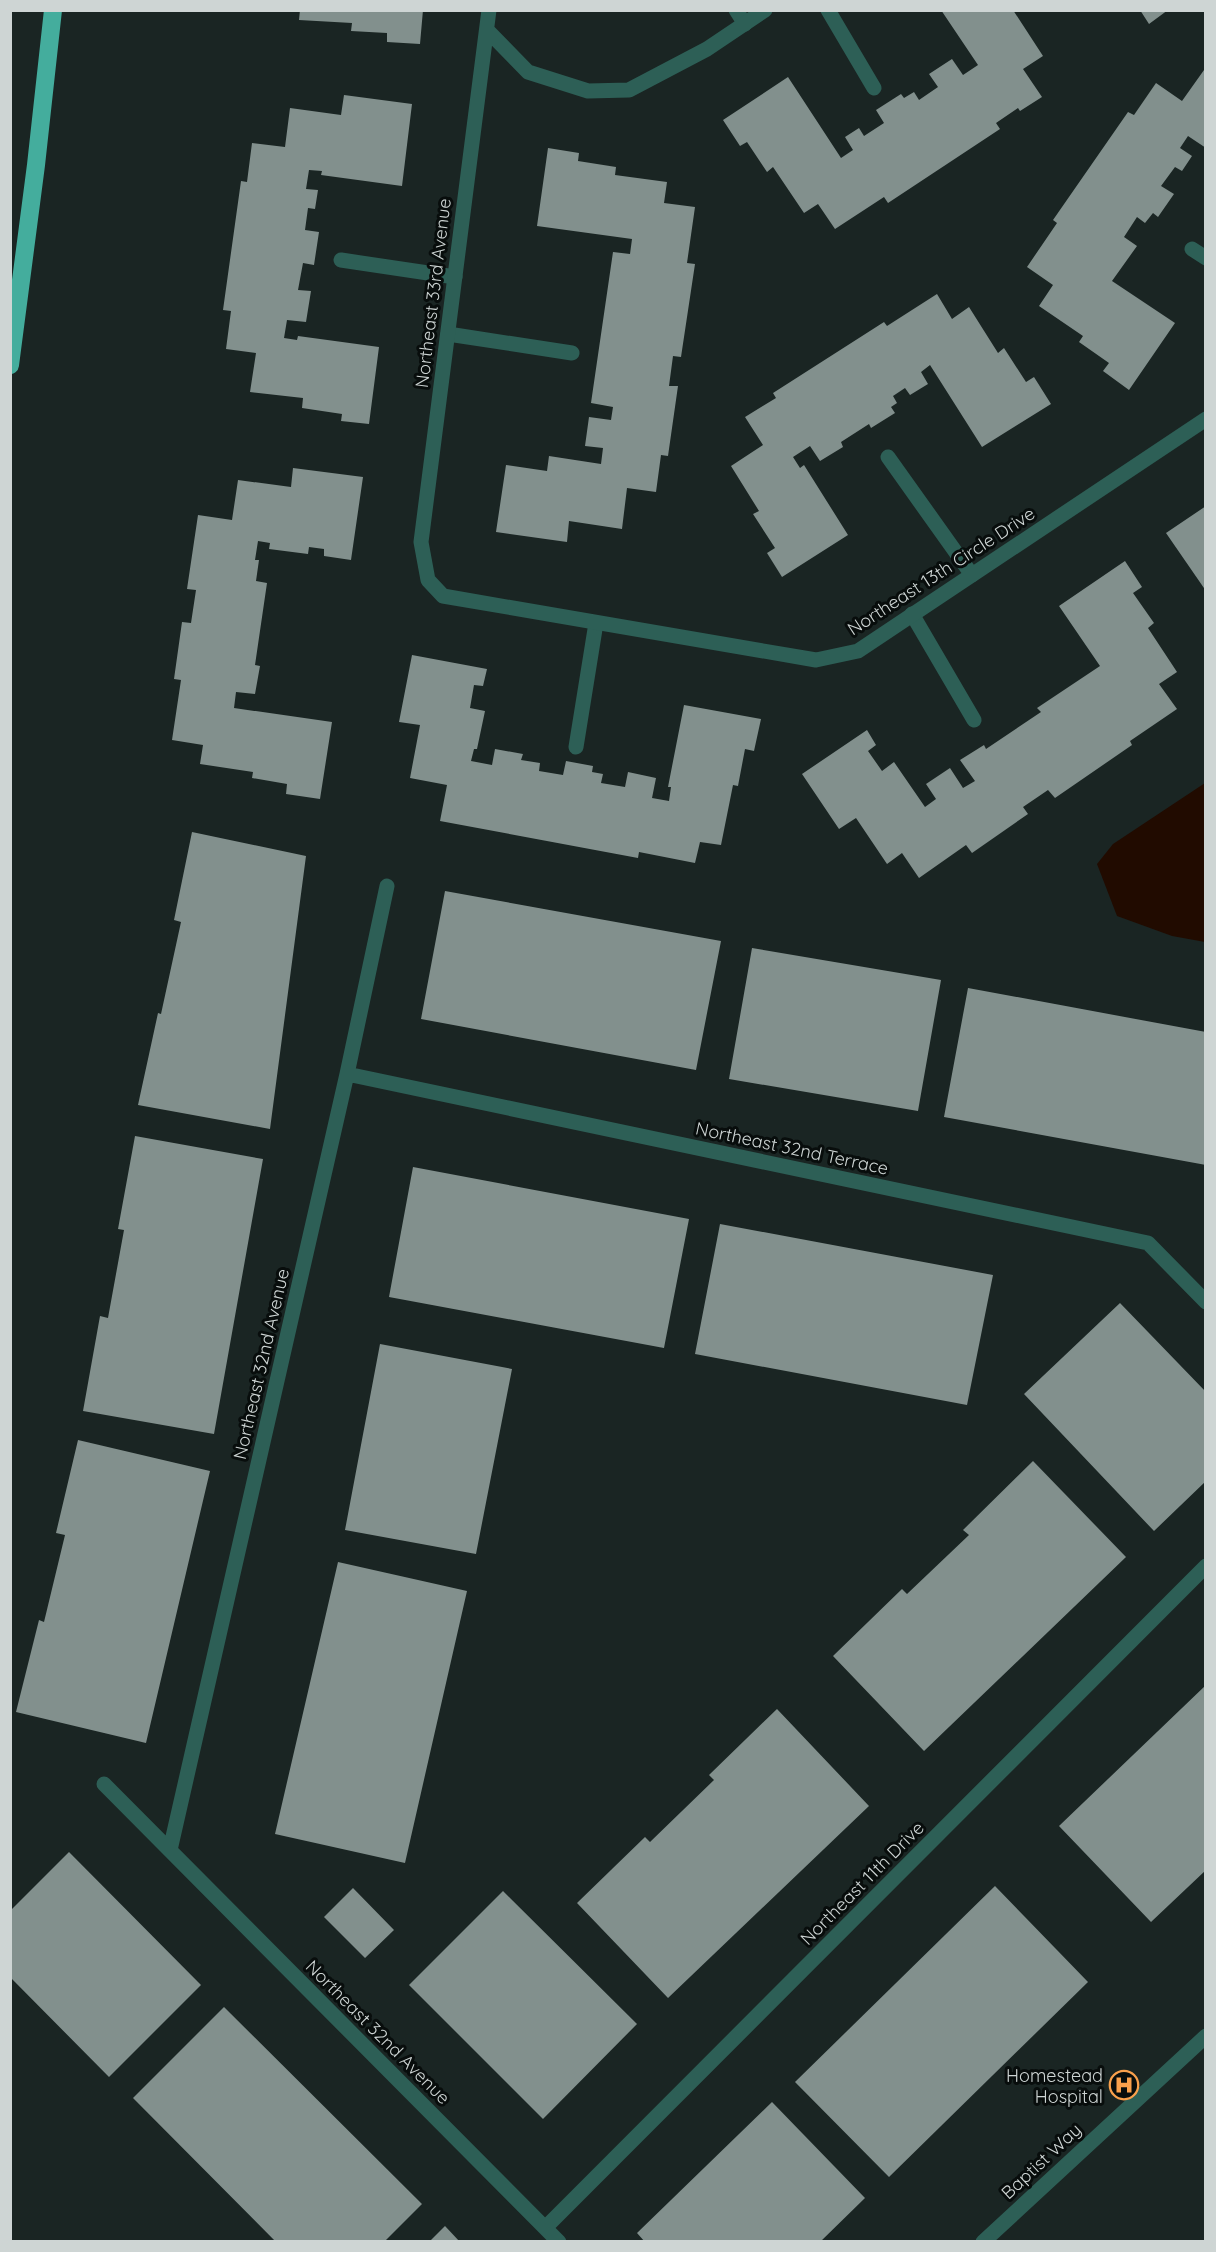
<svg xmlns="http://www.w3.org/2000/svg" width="1216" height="2252" viewBox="0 0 1216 2252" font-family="Quicksand,sans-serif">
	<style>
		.water { fill: #210b00 }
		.building { fill: #82908d }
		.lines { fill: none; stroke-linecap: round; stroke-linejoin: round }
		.lane { stroke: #2d5f56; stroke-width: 15 }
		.street { stroke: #2d5f56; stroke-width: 15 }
		.highway { stroke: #44ad9d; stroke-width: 18 }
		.labels { text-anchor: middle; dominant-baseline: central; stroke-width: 6; stroke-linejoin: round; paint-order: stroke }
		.street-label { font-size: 18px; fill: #ced5d4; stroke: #080d0c }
		.poi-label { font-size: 18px; fill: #ced5d4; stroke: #080d0c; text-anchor: end }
	</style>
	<rect width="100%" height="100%" fill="#1a2523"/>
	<path class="water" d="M 1205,783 L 1205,942 L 1172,936 L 1117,916 L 1097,864 L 1113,844 Z"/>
	<path class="building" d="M 300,10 L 423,10 L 420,44 L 387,42 L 387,33 L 351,31 L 352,23 L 299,20 Z
		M 941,10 L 1013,10 L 1043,56 L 1023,69 L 1042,97 L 1020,111 L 1018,108 L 996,123 L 1000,129 L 888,203 L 884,197 L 835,229 L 818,204 L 804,213 L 773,167 L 767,172 L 747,142 L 740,146 L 723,120 L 788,77 L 841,158 L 853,150 L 845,137 L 859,128 L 864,136 L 884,123 L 876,110 L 901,94 L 904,98 L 914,92 L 919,100 L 938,87 L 929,74 L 952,59 L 963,75 L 978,65 Z
		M 1140,10 L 1168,10 L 1149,24 Z
		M 1204,70 L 1206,71 L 1206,148 L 1188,136 L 1180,148 L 1192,156 L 1182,171 L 1175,167 L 1161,186 L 1174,194 L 1158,217 L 1153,213 L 1145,223 L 1137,217 L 1124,237 L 1137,246 L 1112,281 L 1175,323 L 1129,390 L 1103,371 L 1109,363 L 1079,342 L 1083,336 L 1039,306 L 1053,285 L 1027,267 L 1057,223 L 1053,220 L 1128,112 L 1134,115 L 1156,83 L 1182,101 Z
		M 344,95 L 412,104 L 402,186 L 321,175 L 322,171 L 309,170 L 306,189 L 318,190 L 315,209 L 308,208 L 305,230 L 319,232 L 314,265 L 303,263 L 298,290 L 311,291 L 306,322 L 287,320 L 284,338 L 297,340 L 298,336 L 379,347 L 369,424 L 341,421 L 342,414 L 302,408 L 303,398 L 250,392 L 256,353 L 226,349 L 231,311 L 223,310 L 241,181 L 247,182 L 252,143 L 285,147 L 290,108 L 341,115 Z
		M 548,148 L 579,153 L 578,161 L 616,167 L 615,175 L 667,182 L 664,203 L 695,207 L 687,263 L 695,264 L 681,357 L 673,356 L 669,386 L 678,386 L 668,456 L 661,455 L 656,492 L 627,488 L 622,529 L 569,521 L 567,542 L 496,532 L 506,465 L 547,471 L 549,456 L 601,464 L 603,448 L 585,446 L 589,417 L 611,420 L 613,407 L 591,403 L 613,252 L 630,254 L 632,239 L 537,226 Z
		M 937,294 L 952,319 L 969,307 L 998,353 L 1004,348 L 1026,382 L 1034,377 L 1051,404 L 982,447 L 930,365 L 921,372 L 928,384 L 910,395 L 905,388 L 893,396 L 897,403 L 891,407 L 895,413 L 871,428 L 869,424 L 841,442 L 843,447 L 820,461 L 810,446 L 793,457 L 800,468 L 804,465 L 848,535 L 782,577 L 767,553 L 775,548 L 753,514 L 759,511 L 731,466 L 763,445 L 745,417 L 776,398 L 773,393 L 884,322 L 887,326 Z
		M 293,468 L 363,477 L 351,560 L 324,556 L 324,549 L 309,547 L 308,554 L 269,549 L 270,543 L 258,541 L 255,560 L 259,560 L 256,581 L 267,583 L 255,665 L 260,666 L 255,694 L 236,692 L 234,708 L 332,722 L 320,799 L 286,794 L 287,784 L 252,778 L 253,772 L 200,764 L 203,745 L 172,740 L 181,680 L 174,679 L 182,622 L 191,623 L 196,590 L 187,589 L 198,515 L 232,520 L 238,480 L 291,487 Z
		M 1206,506 L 1206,591 L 1166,533 Z
		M 1125,561 L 1142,587 L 1133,593 L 1154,623 L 1148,628 L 1177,672 L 1159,684 L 1177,709 L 1130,741 L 1132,745 L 1055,798 L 1048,790 L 1023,807 L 1028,814 L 972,853 L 966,845 L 919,878 L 902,853 L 887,864 L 856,818 L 839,829 L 802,774 L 867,730 L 876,745 L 868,751 L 882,771 L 894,762 L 925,807 L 936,799 L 926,784 L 950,768 L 963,788 L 975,781 L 960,760 L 984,745 L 986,749 L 1041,712 L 1037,708 L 1100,666 L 1059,606 Z
		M 412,655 L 487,669 L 483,686 L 474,685 L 470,708 L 485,711 L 477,749 L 474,749 L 471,761 L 492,765 L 495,749 L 523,754 L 521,760 L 540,763 L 539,771 L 563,775 L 566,761 L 593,766 L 592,772 L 603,774 L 601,783 L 625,787 L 628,772 L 656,778 L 652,798 L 669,801 L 671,787 L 668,787 L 684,705 L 761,719 L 754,751 L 745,749 L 738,786 L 733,785 L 721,845 L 700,842 L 695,863 L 639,852 L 638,858 L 440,821 L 447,785 L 410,778 L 420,725 L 399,722 Z
		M 192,832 L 306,856 L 270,1129 L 138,1105 L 158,1013 L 161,1014 L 181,922 L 174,920 Z
		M 445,891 L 721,941 L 696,1070 L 421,1019 Z
		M 752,948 L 941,980 L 918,1111 L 729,1079 Z
		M 968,988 L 1206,1032 L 1206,1165 L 944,1117 Z
		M 135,1136 L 263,1159 L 214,1434 L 83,1411 L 100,1316 L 108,1318 L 124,1230 L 118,1229 Z
		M 413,1167 L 689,1219 L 664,1348 L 389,1297 Z
		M 720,1224 L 993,1275 L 967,1405 L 695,1354 Z
		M 1120,1303 L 1206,1392 L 1206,1481 L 1154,1531 L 1024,1394 Z
		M 380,1344 L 512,1369 L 476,1554 L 345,1530 Z
		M 78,1440 L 210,1471 L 146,1743 L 16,1712 L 39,1620 L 44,1622 L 65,1535 L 56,1533 Z
		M 1033,1461 L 1126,1557 L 924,1751 L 833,1656 L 902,1589 L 907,1594 L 969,1535 L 963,1530 Z
		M 338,1562 L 467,1591 L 405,1863 L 275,1834 Z
		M 1206,1685 L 1206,1870 L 1151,1922 L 1059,1826 Z
		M 777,1709 L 869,1806 L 668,1998 L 577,1903 L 645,1837 L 650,1842 L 714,1780 L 709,1775 Z
		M 69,1852 L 201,1985 L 109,2077 L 10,1977 L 10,1911 Z
		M 995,1886 L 1088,1982 L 889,2177 L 795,2082 Z
		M 353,1888 L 394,1930 L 365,1958 L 324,1917 Z
		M 503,1891 L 637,2024 L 543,2119 L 409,1985 Z
		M 224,2007 L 422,2204 L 384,2242 L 276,2242 L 133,2098 Z
		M 772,2102 L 865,2198 L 820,2242 L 645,2242 L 637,2233 Z
		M 445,2226 L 460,2242 L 429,2242 Z"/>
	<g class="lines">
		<path class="lane" d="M 736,10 L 745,24
			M 828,10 L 874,88
			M 1192,249 L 1206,258
			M 341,260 L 455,277
			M 448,334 L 572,353
			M 888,457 L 972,575
			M 912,614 L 974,720
			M 576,747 L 596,623"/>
		<path class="street" d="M 489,10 L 421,542 L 428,580 L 443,596 L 816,660 L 858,651 L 1206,419
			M 487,30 L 528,72 L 588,91 L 629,90 L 707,49 L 765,10
			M 347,1074 L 1148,1243 L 1206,1302
			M 104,1784 L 559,2242
			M 170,1850 L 347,1074 L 387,886
			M 545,2228 L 1206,1566
			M 983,2242 L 1206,2036"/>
		<path class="highway" d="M 10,365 L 36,165 L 53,10"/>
	</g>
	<defs>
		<g id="hospital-ring" transform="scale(1.5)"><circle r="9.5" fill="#080d0c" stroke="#f9a04c" stroke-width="1.5"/><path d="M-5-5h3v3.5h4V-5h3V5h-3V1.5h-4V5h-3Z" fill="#f9a04c"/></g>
	</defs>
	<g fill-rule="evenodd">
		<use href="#hospital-ring" x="1124" y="2085"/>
	</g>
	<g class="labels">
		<g class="street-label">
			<text transform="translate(433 293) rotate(-83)">Northeast 33rd Avenue</text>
			<text transform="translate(941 571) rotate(-33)">Northeast 13th Circle Drive</text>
			<text transform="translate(792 1148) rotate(12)">Northeast 32nd Terrace</text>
			<text transform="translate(261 1364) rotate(-77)">Northeast 32nd Avenue</text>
			<text transform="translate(862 1883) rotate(-45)">Northeast 11th Drive</text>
			<text transform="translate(378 2032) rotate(45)">Northeast 32nd Avenue</text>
			<text transform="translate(1041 2161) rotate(-43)">Baptist Way</text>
		</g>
		<g class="poi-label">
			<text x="1103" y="2075">Homestead<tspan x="1103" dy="21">Hospital</tspan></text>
		</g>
	</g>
	<rect width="1216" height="2252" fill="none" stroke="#ced5d4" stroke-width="24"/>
</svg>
